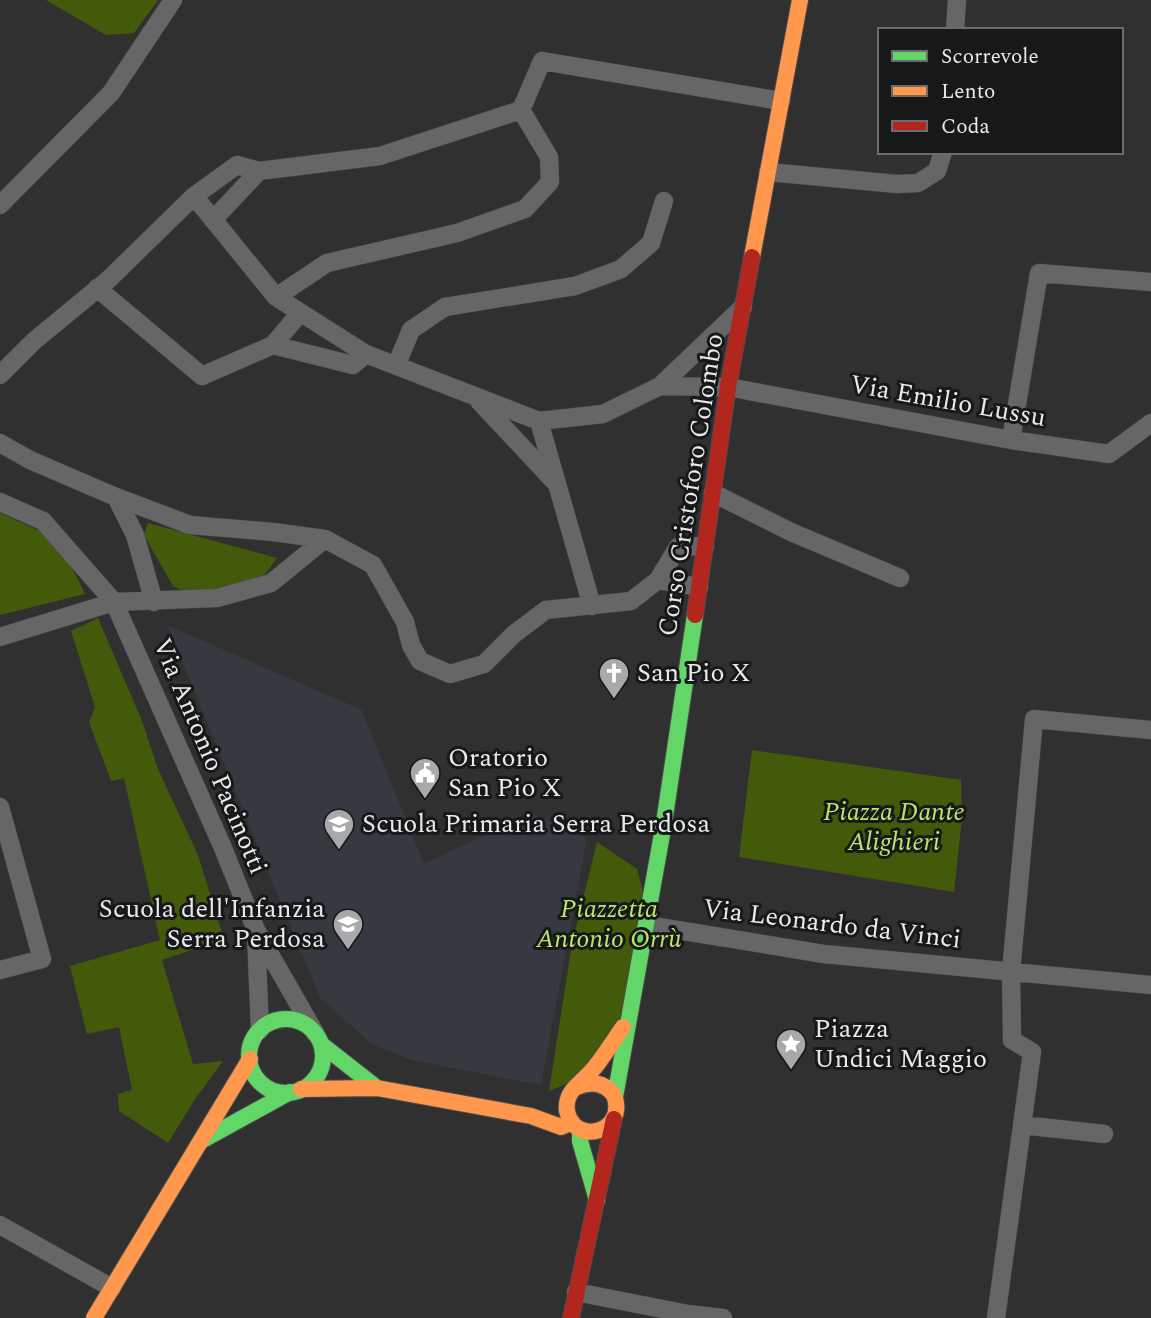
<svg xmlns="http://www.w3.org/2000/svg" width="1151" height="1318" viewBox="0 0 1151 1318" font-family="Spectral,serif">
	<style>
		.built { fill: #373940 }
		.green { fill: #435a0a }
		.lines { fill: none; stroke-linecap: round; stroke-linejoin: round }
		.street-casing { stroke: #4b4b4c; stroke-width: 19 }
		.fast-casing { stroke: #4b4b4c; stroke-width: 18 }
		.slow-casing { stroke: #4b4b4c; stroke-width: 18 }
		.jam-casing { stroke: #4b4b4c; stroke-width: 18 }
		.street { stroke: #666667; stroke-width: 18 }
		.fast { stroke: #63d668; stroke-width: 16 }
		.slow { stroke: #ff974d; stroke-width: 16 }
		.jam { stroke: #b3261e; stroke-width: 16 }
		.labels { text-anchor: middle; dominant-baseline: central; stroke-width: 6; stroke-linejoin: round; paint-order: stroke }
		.street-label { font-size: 26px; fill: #e9eaeb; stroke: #171819 }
		.poi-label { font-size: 26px; fill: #e9eaeb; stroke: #171819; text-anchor: start }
		.park-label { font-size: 26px; font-style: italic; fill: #bae66a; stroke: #171819 }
	</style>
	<rect width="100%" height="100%" fill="#303031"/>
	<path class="built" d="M 167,625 L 362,710 L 424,864 L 531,813 L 587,837 L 541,1085 L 412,1060 L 373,1045 L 320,998 Z"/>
	<path class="green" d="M 46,0 L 158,0 L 134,33 L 106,35 Z
		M 0,513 L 38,530 L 69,561 L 85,594 L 0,615 Z
		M 148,523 L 277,558 L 261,580 L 193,596 L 173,586 L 144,535 Z
		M 98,618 L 142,721 L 158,769 L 198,855 L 224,939 L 162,960 L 193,1064 L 223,1061 L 193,1102 L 168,1143 L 119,1111 L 118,1094 L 132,1090 L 119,1027 L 87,1034 L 70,966 L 160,940 L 124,778 L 111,781 L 89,722 L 95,707 L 71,631 Z
		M 752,750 L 961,780 L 962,818 L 954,892 L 739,857 Z
		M 597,842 L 637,869 L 646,903 L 620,1018 L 576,1080 L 549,1091 L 572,944 Z"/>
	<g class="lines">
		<g class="street-casing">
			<path id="street" d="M 955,30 L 957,0
				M 521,110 L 542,61 L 781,101
				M 768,172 L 897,184 L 918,183 L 937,171 L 943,152
				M 194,196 L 276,297 L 366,354 L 539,421 L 603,414 L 660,386 L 743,307
				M 0,205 L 111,93 L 173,0
				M 213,220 L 259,171
				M 97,288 L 202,376 L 273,345 L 353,365 L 366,354
				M 276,297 L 327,263 L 457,233 L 525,209 L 550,182 L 549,157 L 521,110
				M 273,345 L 300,313
				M 396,366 L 411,330 L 445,307 L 575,286 L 621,269 L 651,243 L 664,201
				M 0,375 L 34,341 L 108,280 L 194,196 L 237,165 L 259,171 L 380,156 L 521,110
				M 660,386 L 728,387 L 1011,440 L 1109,454 L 1151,423
				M 479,401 L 553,480
				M 539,421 L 592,606
				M 1011,440 L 1039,273 L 1151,282
				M 0,443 L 30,460 L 116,497 L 190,525 L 273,532 L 325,539 L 373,565 L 405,622 L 411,645 L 420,661 L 450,674 L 484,664 L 514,634 L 546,610 L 631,601 L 658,580 L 678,547 L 705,546
				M 713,493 L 791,532 L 900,578
				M 116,497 L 135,535 L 154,602
				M 0,502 L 43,521 L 114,602 L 223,848 L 256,930 L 315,1033
				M 658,580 L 699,587
				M 0,637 L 114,602 L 217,598 L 271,583 L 325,539
				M 0,807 L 42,959 L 0,970
				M 647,925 L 824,954 L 1151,985
				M 256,934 L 260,1030
				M 1022,1125 L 1104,1134
				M 0,1225 L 112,1288
				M 576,1292 L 688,1314 L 723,1318
				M 996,1318 L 1032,1052 L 1012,1040 L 1011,972 L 1034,719 L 1151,730"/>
		</g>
		<g class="fast-casing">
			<path id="fast" d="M249 1056a37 37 0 1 1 74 0a37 37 0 1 1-74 0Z
				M 321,1044 L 377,1088
				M 615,1097 L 664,823 L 695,615
				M 580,1130 L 580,1141 L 597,1200
				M 201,1141 L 290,1092"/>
		</g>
		<g class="slow-casing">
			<path id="slow" d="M 752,257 L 800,0
				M 577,1087 C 591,1081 604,1082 614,1095 C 628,1132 574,1147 567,1111 C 566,1104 568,1096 572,1091 C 579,1082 588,1076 595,1067 C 605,1054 614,1040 623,1027
				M 301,1089 L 377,1088 L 531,1116 L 561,1127 L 572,1122
				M 94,1318 L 250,1059"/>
		</g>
		<g class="jam-casing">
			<path id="jam" d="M 695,615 L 728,387 L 752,257
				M 571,1318 L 614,1119"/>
		</g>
		<use href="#street" class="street"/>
		<use href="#fast" class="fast"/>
		<use href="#slow" class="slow"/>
		<use href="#jam" class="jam"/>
	</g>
	<defs>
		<g id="church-pin" transform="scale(1.575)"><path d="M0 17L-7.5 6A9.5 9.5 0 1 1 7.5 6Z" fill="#a8a9aa" stroke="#171819"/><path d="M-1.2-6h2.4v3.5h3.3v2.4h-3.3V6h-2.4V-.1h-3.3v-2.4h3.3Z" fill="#fff"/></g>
		<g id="civic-pin" transform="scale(1.575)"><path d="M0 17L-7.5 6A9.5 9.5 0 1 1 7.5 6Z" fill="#a8a9aa" stroke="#171819"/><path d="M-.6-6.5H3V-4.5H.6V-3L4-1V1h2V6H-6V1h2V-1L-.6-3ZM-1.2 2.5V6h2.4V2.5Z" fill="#fff"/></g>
		<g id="school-pin" transform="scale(1.575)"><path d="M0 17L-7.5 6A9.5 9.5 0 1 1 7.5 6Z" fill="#a8a9aa" stroke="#171819"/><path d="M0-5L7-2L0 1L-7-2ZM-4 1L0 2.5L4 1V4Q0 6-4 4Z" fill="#fff"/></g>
		<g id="sight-pin" transform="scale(1.575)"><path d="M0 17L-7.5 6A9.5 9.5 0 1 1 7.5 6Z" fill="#a8a9aa" stroke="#171819"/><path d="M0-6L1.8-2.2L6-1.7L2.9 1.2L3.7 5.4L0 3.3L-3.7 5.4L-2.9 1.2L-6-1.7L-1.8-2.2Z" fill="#fff"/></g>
	</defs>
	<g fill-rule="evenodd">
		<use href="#church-pin" x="614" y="673"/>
		<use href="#civic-pin" x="425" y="773"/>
		<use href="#school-pin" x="339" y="824"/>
		<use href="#school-pin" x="348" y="924"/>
		<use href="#sight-pin" x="791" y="1044"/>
	</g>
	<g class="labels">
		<g class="street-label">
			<text transform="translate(948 401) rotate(10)">Via Emilio Lussu</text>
			<text transform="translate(691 485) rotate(-81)">Corso Cristoforo Colombo</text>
			<text transform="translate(210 756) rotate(67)">Via Antonio Pacinotti</text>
			<text transform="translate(832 924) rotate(7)">Via Leonardo da Vinci</text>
		</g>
		<g class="poi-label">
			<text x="637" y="673">San Pio X</text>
			<text x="448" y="758">Oratorio<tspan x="448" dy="30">San Pio X</tspan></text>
			<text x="362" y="824">Scuola Primaria Serra Perdosa</text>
			<text x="325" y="909" text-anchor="end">Scuola dell'Infanzia<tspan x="325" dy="30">Serra Perdosa</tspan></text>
			<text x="814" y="1029">Piazza<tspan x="814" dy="30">Undici Maggio</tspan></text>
		</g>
		<g class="park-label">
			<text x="894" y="812">Piazza Dante<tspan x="894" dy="30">Alighieri</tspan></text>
			<text x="609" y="909">Piazzetta<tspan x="609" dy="30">Antonio Orrù</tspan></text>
		</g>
	</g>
	<rect x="878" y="28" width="245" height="126" fill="#171819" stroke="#6b6c6d" stroke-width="2"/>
	<rect x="892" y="51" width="35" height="10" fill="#63d668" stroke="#6b6c6d" stroke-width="2"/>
	<text x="941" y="63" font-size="21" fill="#e9eaeb">Scorrevole</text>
	<rect x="892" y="86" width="35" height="10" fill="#ff974d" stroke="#6b6c6d" stroke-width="2"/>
	<text x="941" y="98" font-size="21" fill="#e9eaeb">Lento</text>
	<rect x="892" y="121" width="35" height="10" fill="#b3261e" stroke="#6b6c6d" stroke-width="2"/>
	<text x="941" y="133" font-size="21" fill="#e9eaeb">Coda</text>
</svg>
